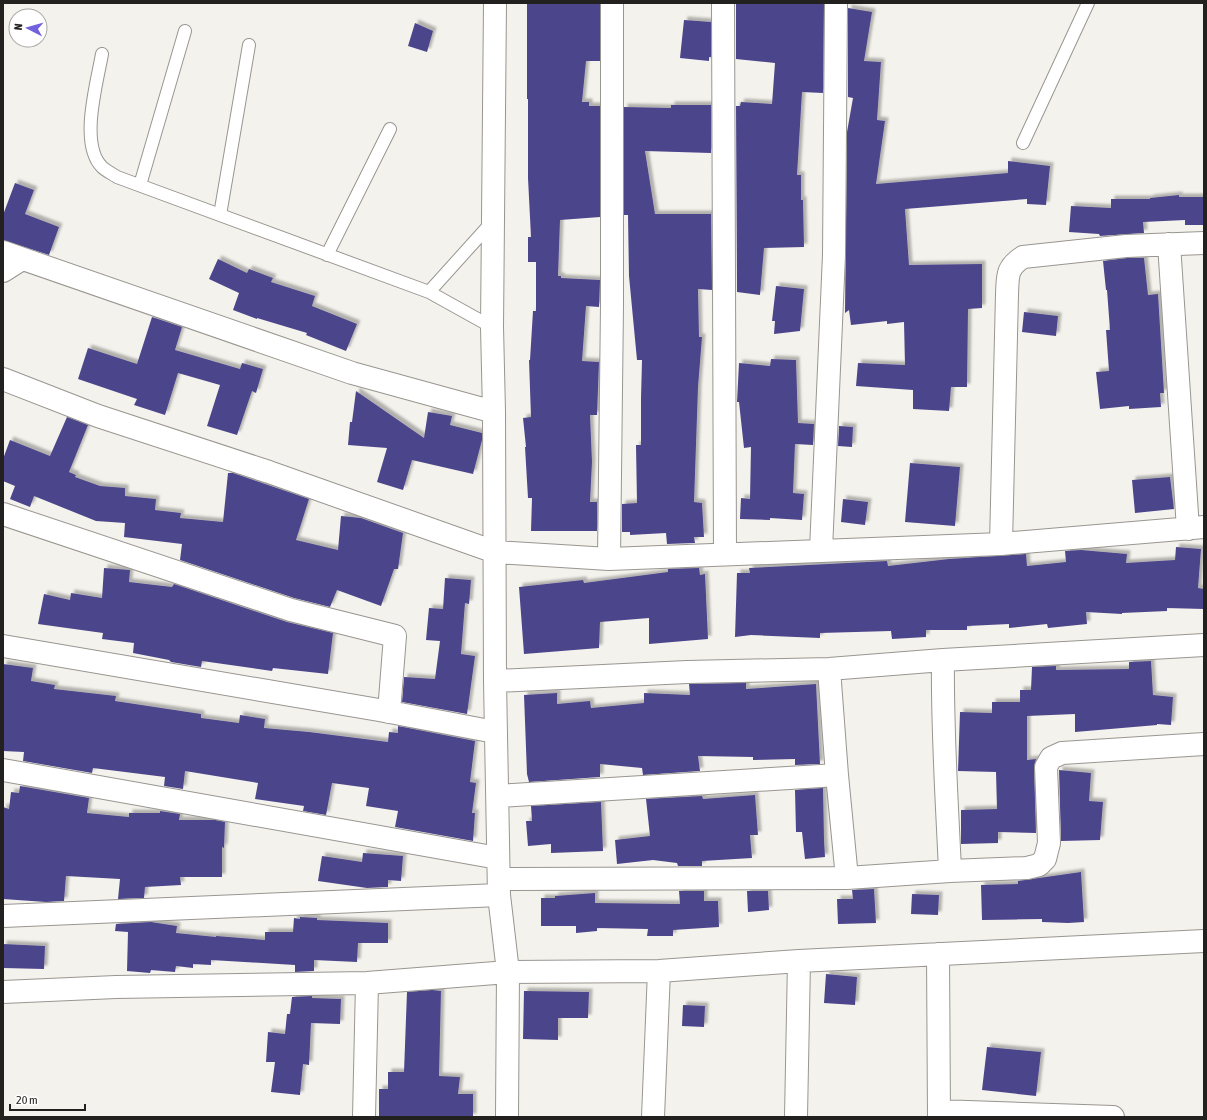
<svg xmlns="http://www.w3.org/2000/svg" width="1207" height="1120" viewBox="0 0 1207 1120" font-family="'Asap Condensed',sans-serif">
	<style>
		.building { fill: #4c458b; filter: url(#shadow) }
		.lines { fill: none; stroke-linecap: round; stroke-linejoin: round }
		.lane-casing { stroke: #999691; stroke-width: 14 }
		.street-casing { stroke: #999691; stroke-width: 24 }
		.lane { stroke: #fff; stroke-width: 12 }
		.street { stroke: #fff; stroke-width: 22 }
	</style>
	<defs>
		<filter id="shadow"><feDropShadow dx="3.5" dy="-3.5" stdDeviation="1" flood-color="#0004"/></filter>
	</defs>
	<rect width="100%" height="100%" fill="#f4f2ec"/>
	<path class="building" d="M 527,3 L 600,3 L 600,61 L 586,61 L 582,102 L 589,102 L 589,106 L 600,106 L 600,217 L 560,220 L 558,276 L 561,276 L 561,278 L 600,280 L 599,307 L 586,306 L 582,361 L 599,362 L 597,415 L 590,415 L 592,462 L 590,502 L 597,502 L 597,531 L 531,531 L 532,498 L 528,498 L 525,447 L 526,447 L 523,418 L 531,417 L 529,360 L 530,360 L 533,311 L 536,311 L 536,262 L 528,262 L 528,237 L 531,237 L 528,178 L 528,99 L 527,99 Z
		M 736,3 L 824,3 L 823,93 L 802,92 L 797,175 L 801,175 L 801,200 L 803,200 L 804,247 L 764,248 L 760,295 L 737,292 L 736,106 L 740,106 L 741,102 L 772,104 L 775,63 L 736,59 Z
		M 848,8 L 872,12 L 864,61 L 881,62 L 877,120 L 885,121 L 876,184 L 1008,173 L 1008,161 L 1050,166 L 1046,205 L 1027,204 L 1027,199 L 905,209 L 909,265 L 982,264 L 982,308 L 968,309 L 967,387 L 951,387 L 949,411 L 913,409 L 913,390 L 856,386 L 858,363 L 905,365 L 904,322 L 887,324 L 887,321 L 851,325 L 849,310 L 845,313 L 847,132 L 853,98 L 848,97 Z
		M 684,20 L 711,22 L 711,57 L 709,57 L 709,61 L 680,58 Z
		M 415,23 L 433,31 L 427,52 L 408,46 Z
		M 671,105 L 711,105 L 711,153 L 645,151 L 655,214 L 711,214 L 712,290 L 698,289 L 699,337 L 702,337 L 698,387 L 694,502 L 702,503 L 704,537 L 694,537 L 695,543 L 667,544 L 666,533 L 630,535 L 630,532 L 622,532 L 622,504 L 637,503 L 636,445 L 641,445 L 641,398 L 642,360 L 637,360 L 629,276 L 628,215 L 624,215 L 624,107 L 671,108 Z
		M 15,183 L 34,190 L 25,214 L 59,227 L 49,255 L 3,240 L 3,215 Z
		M 1179,195 L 1179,197 L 1204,197 L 1204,225 L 1185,225 L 1185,220 L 1143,222 L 1144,233 L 1100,236 L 1099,234 L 1069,232 L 1071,206 L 1111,208 L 1111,199 L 1150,199 L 1150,198 Z
		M 1127,258 L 1144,258 L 1148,295 L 1158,294 L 1164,393 L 1160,393 L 1161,407 L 1129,409 L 1129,406 L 1100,409 L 1096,372 L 1109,371 L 1106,330 L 1110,330 L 1107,290 L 1106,290 L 1103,261 Z
		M 218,259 L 247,273 L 249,269 L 273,278 L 271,282 L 315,296 L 312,306 L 357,324 L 346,351 L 306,335 L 307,333 L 257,318 L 257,319 L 233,310 L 239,293 L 209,279 Z
		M 776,286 L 804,289 L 800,331 L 774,334 L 775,321 L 772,321 Z
		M 1024,312 L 1058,316 L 1056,336 L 1022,332 Z
		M 152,317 L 182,327 L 175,350 L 240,369 L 242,363 L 263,369 L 256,393 L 252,391 L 237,435 L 207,426 L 220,385 L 178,373 L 165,415 L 134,405 L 137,399 L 78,379 L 88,348 L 137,364 Z
		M 771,359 L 796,360 L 798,423 L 814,424 L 813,445 L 795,444 L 793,493 L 804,494 L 802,520 L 770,518 L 770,520 L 740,519 L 741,498 L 750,499 L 751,447 L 744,448 L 739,402 L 737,402 L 739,363 L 770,366 Z
		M 356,391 L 424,438 L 428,412 L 452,416 L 450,425 L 482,433 L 482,440 L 473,474 L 412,460 L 403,490 L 377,482 L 387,448 L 348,445 L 350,422 L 352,422 Z
		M 67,417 L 88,425 L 69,472 L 76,475 L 75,477 L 100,486 L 125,488 L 125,496 L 156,499 L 155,510 L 181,513 L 180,518 L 223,522 L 228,473 L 233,473 L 309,499 L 296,540 L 338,550 L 341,516 L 361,518 L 403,533 L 398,569 L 394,569 L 381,606 L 337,590 L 330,607 L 294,598 L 180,560 L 182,544 L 124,537 L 125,523 L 96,521 L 34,496 L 30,507 L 10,499 L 15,486 L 3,481 L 3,459 L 10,440 L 50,456 Z
		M 839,426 L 853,427 L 852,447 L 838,446 Z
		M 910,463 L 960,467 L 955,526 L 905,522 Z
		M 1170,477 L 1174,509 L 1135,513 L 1132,480 Z
		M 843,499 L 868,502 L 865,525 L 841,522 Z
		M 1176,547 L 1201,549 L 1198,588 L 1204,589 L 1204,609 L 1167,608 L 1167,611 L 1122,613 L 1122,614 L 1086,612 L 1087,624 L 1048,628 L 1047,624 L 1009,628 L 1009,624 L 967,626 L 967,630 L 926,630 L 926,637 L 892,639 L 891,631 L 820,633 L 820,638 L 751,635 L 735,637 L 737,573 L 750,573 L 749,568 L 887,561 L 888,566 L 949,559 L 1026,554 L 1027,566 L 1066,562 L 1065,551 L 1081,550 L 1127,554 L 1126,563 L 1175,560 Z
		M 104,568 L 130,570 L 129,582 L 172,587 L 174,584 L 287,622 L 333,633 L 328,674 L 273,668 L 272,671 L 202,661 L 201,667 L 171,662 L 169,660 L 133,653 L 134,643 L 102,639 L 103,633 L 38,624 L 44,594 L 70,600 L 71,593 L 102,598 Z
		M 699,568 L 700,575 L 705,574 L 708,639 L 649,644 L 649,618 L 600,622 L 599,648 L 524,654 L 519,587 L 583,580 L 584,583 L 668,572 L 668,569 Z
		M 445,578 L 471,580 L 469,604 L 465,603 L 461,654 L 475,656 L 467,714 L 402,702 L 404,677 L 435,679 L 440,641 L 426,640 L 429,608 L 443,609 Z
		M 1151,661 L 1153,695 L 1173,697 L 1171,725 L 1157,724 L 1157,725 L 1075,732 L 1075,714 L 1027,716 L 1027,760 L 1036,759 L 1034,767 L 1036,833 L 998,832 L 998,843 L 961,844 L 961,810 L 997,809 L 996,772 L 958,771 L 960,712 L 992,713 L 992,702 L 1020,702 L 1020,690 L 1031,690 L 1032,667 L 1056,666 L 1056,670 L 1129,669 L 1129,662 Z
		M 3,664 L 33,668 L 31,681 L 55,685 L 54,689 L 116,696 L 115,701 L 201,714 L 201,718 L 239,723 L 240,715 L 265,719 L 264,728 L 309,732 L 388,742 L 389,732 L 398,733 L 398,726 L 475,741 L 470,782 L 476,783 L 472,813 L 475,813 L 473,841 L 395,827 L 398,811 L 366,806 L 369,788 L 332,783 L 326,815 L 303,811 L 304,806 L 255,799 L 258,783 L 185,771 L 183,789 L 164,786 L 165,777 L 93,768 L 92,773 L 23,761 L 24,752 L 3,751 Z
		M 746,683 L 746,689 L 816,684 L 820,764 L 795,765 L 795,759 L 753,760 L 753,757 L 698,756 L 700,771 L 643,775 L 642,768 L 600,764 L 600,777 L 529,782 L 527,774 L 524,695 L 557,693 L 557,704 L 590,701 L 591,708 L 644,703 L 644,693 L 690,695 L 689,684 Z
		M 1059,770 L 1091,773 L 1089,801 L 1103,802 L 1100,840 L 1061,841 Z
		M 20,786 L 89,798 L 87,813 L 129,817 L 129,813 L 160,813 L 160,811 L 180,814 L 179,820 L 215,820 L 225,822 L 224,848 L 222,847 L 222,877 L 180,877 L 181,885 L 145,887 L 144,898 L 118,899 L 120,879 L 66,876 L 64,901 L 46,902 L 3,899 L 3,807 L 9,809 L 11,792 L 19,793 Z
		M 823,788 L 824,840 L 825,857 L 805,859 L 802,832 L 796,832 L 795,790 Z
		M 755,795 L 758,835 L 750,835 L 752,858 L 702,861 L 702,866 L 678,866 L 677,863 L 653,860 L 617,864 L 615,840 L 650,836 L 646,799 L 702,796 L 703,799 Z
		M 601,802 L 603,851 L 551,853 L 551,844 L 528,846 L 526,821 L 532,821 L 531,806 Z
		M 363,853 L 403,856 L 401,881 L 388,880 L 388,887 L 367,888 L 318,881 L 322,856 L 362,862 Z
		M 1081,872 L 1084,922 L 1068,923 L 1042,922 L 1042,919 L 982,920 L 981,885 L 1018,884 L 1018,881 Z
		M 874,889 L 876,923 L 838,924 L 837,899 L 853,899 L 852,890 Z
		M 679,891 L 704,891 L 704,901 L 718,901 L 719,927 L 673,930 L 673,936 L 647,936 L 648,929 L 597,928 L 597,931 L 576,933 L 576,926 L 541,926 L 541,898 L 555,898 L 555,896 L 595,893 L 595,903 L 680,904 Z
		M 747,891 L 768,891 L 769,910 L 748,912 Z
		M 912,894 L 939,895 L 938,915 L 911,914 Z
		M 300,917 L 317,918 L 317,920 L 388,923 L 388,943 L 358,943 L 357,962 L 314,960 L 314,971 L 295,972 L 295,965 L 211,960 L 211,965 L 193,964 L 193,968 L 176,966 L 175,972 L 151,970 L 150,973 L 127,971 L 128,932 L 115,931 L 116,924 L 151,922 L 177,926 L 176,933 L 216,937 L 216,936 L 265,940 L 265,932 L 293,932 L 294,918 L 300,919 Z
		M 3,944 L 45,946 L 44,969 L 3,968 Z
		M 826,974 L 857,977 L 855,1005 L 824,1003 Z
		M 432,990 L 441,991 L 439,1076 L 460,1077 L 458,1094 L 473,1094 L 473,1117 L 379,1117 L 379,1089 L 388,1089 L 388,1072 L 404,1072 L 407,992 Z
		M 524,991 L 589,992 L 588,1018 L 558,1018 L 558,1040 L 523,1039 Z
		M 312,996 L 312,998 L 341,999 L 340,1024 L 311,1023 L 309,1065 L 303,1064 L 300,1095 L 271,1092 L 275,1062 L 266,1062 L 268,1032 L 285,1034 L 287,1014 L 290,1014 L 292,997 Z
		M 683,1005 L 705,1006 L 704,1027 L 682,1026 Z
		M 987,1047 L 1041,1052 L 1036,1096 L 982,1090 Z"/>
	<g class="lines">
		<g class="lane-casing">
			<path id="lane" d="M 102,54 C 97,83 79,144 102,167 C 106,171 113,174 117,177 L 429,292 L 492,327
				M 1023,143 L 1088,3
				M 140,185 L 185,31
				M 220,215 L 249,45
				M 327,255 L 390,129
				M 429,292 L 493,221"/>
		</g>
		<g class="street-casing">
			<path id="street" d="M 495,3 L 492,327 L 494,412 L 495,681 L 499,895 L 508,972 L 507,1117
				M 723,3 L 725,554
				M 1169,244 L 1188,529
				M 3,252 L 352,373 L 494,412
				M 3,271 L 22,259
				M 3,379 L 98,416 L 269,472 L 495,552 L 609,559 L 1001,544 L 1204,527
				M 3,514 L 291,610 L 395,636 L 389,712
				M 1001,544 L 1007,294 C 1008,276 1006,268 1023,257 L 1126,246 L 1204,243
				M 821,550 L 834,255 L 836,3
				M 609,559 L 612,305 L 612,3
				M 3,646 L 379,710 L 495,732
				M 943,660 C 942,731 947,801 950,871
				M 829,669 L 837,775 L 847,878
				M 495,681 L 687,672 L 829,669 L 943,660 L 1204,645
				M 3,770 L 498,858
				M 498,796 L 837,775
				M 499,879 L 847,878 L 950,871 L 1027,868 L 1039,865 L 1045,859 L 1049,843 L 1046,767 L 1051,758 L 1062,753 L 1204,744
				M 3,916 L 499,895
				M 938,954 L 939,1117
				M 3,992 L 116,987 L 367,983 L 508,972 L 659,971 L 799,961 L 1204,941
				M 939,1111 L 1113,1117
				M 364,1117 L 367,983
				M 653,1117 L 659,971
				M 796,1117 L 799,961"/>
		</g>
		<use href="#lane" class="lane"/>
		<use href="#street" class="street"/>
	</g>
	<rect width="1207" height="1120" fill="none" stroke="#22211f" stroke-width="8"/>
	<g transform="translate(28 28) rotate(276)"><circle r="19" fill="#ffffff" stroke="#a7a6a5"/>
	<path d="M0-3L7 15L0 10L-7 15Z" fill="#7161db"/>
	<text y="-6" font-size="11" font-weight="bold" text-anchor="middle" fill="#22211f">N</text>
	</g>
	<path d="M10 1104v6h75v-6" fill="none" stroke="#22211f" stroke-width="2"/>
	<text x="16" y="1104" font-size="12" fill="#22211f" stroke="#ffffff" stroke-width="3" paint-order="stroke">20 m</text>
</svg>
